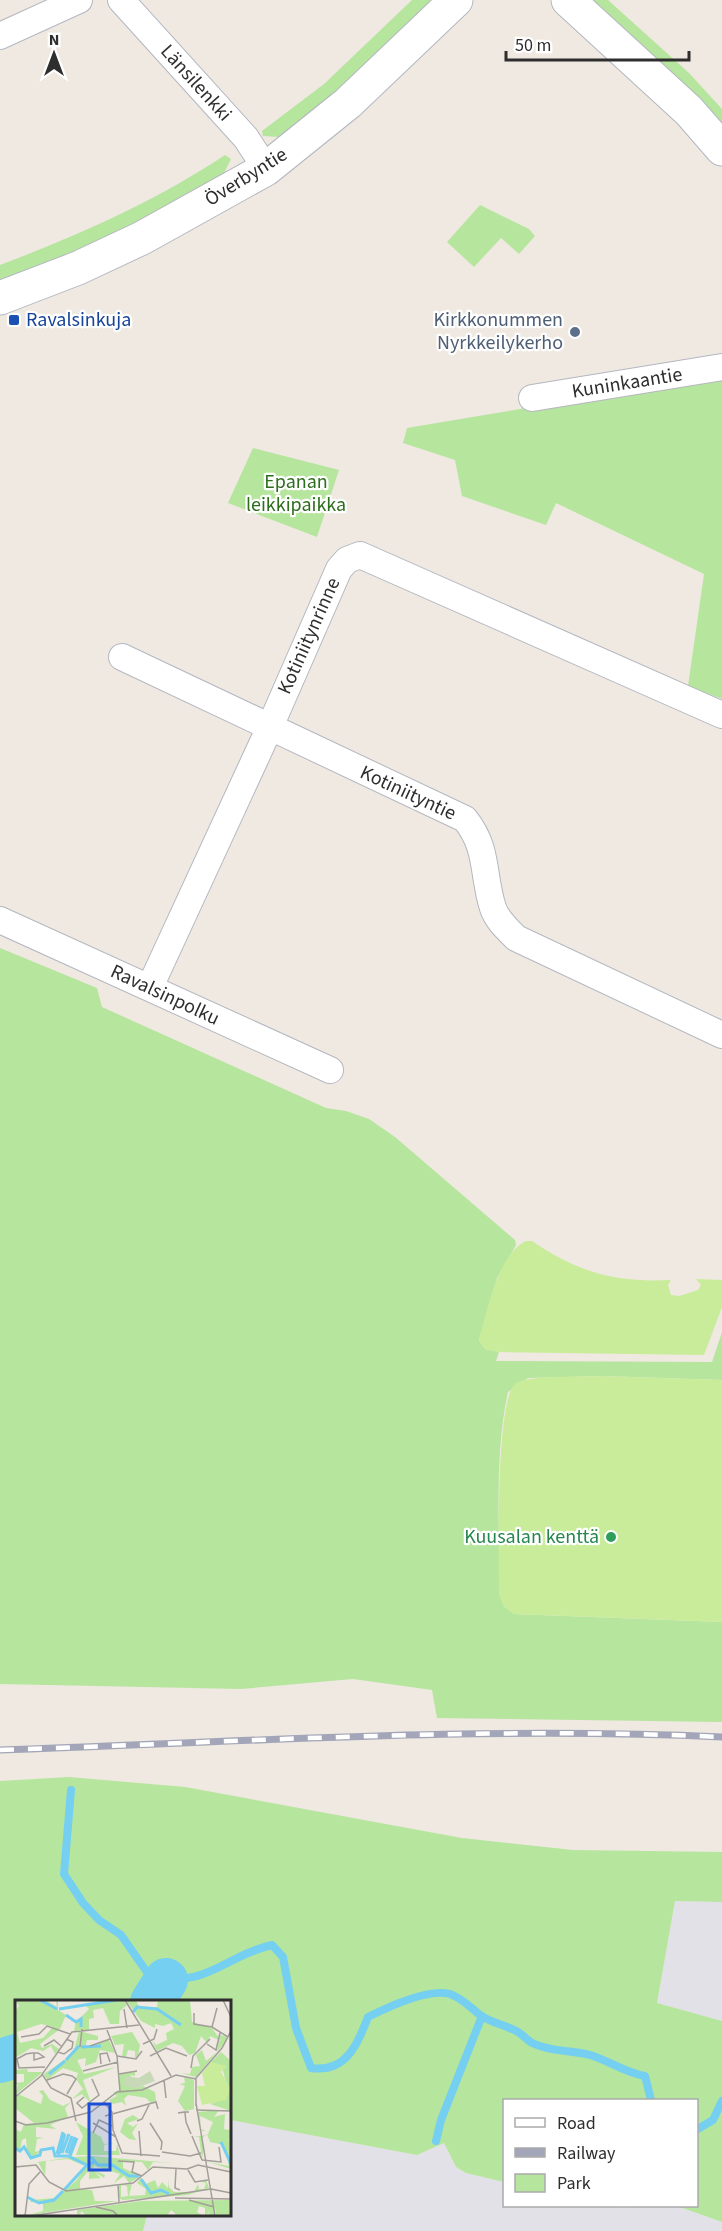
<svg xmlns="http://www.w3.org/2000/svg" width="722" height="2231" viewBox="0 0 722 2231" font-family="'Source Sans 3',sans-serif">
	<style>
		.industrial { fill: #e3e1e8 }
		.green { fill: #b6e59e }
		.pitch { fill: #c9ec9a }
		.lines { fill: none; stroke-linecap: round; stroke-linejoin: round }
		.stream { stroke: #75cff0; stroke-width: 8 }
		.river { stroke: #75cff0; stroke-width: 44 }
		.street-casing { stroke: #b4b7c1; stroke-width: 28 }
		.secondary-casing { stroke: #b4b7c1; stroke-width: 35 }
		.street { stroke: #fff; stroke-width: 26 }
		.secondary { stroke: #fff; stroke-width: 33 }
		.rail-casing { stroke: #a3a6b8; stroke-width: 7 }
		.rail { stroke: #fff; stroke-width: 4.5; stroke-dasharray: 14; stroke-linecap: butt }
		.transit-dot { fill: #1a4fb4; stroke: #fff; stroke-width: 2 }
		.service-dot { fill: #5c6f8a; stroke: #fff; stroke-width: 2 }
		.leisure-dot { fill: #2e9e5b; stroke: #fff; stroke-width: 2 }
		.labels { text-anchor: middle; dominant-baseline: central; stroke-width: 4.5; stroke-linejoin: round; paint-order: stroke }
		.street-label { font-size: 20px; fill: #2e2e2e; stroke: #fff }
		.transit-label { font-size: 20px; fill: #164399; stroke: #fff; text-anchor: start }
		.service-label { font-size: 20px; fill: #4e5e75; stroke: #fff; text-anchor: end }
		.park-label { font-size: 20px; fill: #2c6e1b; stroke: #fff }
		.leisure-label { font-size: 20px; fill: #27864d; stroke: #fff; text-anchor: end }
		.inset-river { fill: none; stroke: #75cff0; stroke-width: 3 }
		.inset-road { fill: none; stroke: #a29e99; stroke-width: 1.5 }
		.view { fill: #1d4ed8; fill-opacity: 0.15; stroke: #1d4ed8; stroke-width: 3 }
		.inset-edge { fill: none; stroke: #2e2e2e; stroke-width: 3 }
	</style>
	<rect width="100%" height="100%" fill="#efe9e1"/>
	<path class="industrial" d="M 675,1901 L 722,1902 L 722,2021 L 657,2003 Z
		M 230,2120 L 417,2155 L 444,2143 L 456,2167 L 466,2173 L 504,2182 L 504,2206 L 614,2206 L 626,2208 L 628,2206 L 677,2206 L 722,2222 L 722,2231 L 143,2231 L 147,2215 L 230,2214 Z"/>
	<path class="green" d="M 412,0 L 435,0 L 362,72 L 293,129 L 279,137 L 263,136 L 262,131 L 324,84 Z
		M 589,0 L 608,0 L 689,73 L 722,109 L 722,132 Z
		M 225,155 L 231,159 L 223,175 L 102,242 L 0,281 L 0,265 C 77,236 156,201 225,155 Z
		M 480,205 L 529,229 L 535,236 L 519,254 L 501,238 L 474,267 L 447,242 Z
		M 722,375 L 722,699 L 688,686 L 704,574 L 556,503 L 546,525 L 462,496 L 455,460 L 403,443 L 407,428 Z
		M 253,448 L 339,470 L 317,537 L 228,503 Z
		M 0,948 L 97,988 L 102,1007 L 326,1108 L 346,1111 L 369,1119 L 395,1137 L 515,1240 L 516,1245 L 497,1278 L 479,1340 L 485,1349 L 499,1352 L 496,1361 L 712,1362 L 722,1332 L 722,1380 L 602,1376 L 528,1378 L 508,1392 C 494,1454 500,1529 499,1593 L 504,1606 L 514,1614 L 722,1622 L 722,1722 L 437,1718 L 432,1690 L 353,1679 L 241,1689 L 0,1684 Z
		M 69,1777 L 185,1787 L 462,1838 L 573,1850 L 722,1852 L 722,1902 L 675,1901 L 657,2003 L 722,2021 L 722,2222 L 677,2206 L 696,2206 L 696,2100 L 504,2100 L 504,2182 L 466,2173 L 456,2167 L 444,2143 L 417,2155 L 230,2120 L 230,2002 L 16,2002 L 16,2214 L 147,2215 L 143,2231 L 0,2231 L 0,1781 Z"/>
	<path class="pitch" d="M 526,1241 L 532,1241 C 577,1272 616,1283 671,1280 L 668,1285 L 671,1295 L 679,1296 L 698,1290 L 701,1285 L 696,1279 L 722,1280 L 722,1307 L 704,1355 L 499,1352 L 485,1349 L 479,1340 C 487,1311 498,1254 526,1241 Z
		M 602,1376 L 722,1380 L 722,1622 L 514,1614 L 504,1606 L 499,1595 C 499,1563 495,1397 516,1383 C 528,1375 584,1377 602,1376 Z"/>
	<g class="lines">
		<path class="stream" d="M 71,1790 L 64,1874 L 83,1903 L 99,1920 L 121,1935 L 149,1975 C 207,1990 221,1957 272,1945 L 283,1957 L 296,2028 L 311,2068 C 346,2073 357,2045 368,2017 C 388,2007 428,1988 450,1994 C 462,1998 471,2008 480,2015 C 491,2023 506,2025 518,2032 C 523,2035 527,2040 532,2043 C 551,2052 571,2050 590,2055 C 610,2061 625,2073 645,2076 L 651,2100
			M 696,2130 L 713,2120 L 722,2101
			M 436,2141 L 441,2120 L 482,2016"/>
		<path class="river" d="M 152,2002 L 166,1980
			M 0,2061 L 16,2056"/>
		<g class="street-casing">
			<path id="street" d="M 121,0 L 246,138 L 266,169
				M 0,36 L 79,0
				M 532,398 L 722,367
				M 122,657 L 465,819 C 489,849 482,874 493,908 C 497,920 507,929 516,938 L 722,1035
				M 0,920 L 330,1070
				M 150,987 L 269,729 L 339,569 L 347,560 L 360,555 L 722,715"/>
		</g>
		<g class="secondary-casing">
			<path id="secondary" d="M 568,0 L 689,111 L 722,149
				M 0,298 L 78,268 L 142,238 L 266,169 L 348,103 L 456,0"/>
		</g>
		<use href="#street" class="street"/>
		<use href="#secondary" class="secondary"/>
		<g class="rail-casing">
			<path id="rail" d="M 0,1750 C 240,1742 482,1726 722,1737"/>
		</g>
		<use href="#rail" class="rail"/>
	</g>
	<rect class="transit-dot" x="8" y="314" width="12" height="12" rx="3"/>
	<circle class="service-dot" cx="575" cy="332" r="6"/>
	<circle class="leisure-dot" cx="611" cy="1537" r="6"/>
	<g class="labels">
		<g class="street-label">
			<text transform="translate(196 83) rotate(48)">Länsilenkki</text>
			<text transform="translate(246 177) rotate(-32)">Överbyntie</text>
			<text transform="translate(627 383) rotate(-9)">Kuninkaantie</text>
			<text transform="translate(309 636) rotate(-66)">Kotiniitynrinne</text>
			<text transform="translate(408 793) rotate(25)">Kotiniityntie</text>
			<text transform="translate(165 995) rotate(25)">Ravalsinpolku</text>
		</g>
		<g class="transit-label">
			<text x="26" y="320">Ravalsinkuja</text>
		</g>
		<g class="service-label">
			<text x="563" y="320">Kirkkonummen<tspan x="563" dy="23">Nyrkkeilykerho</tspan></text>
		</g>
		<g class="park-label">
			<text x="296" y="482">Epanan<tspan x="296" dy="23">leikkipaikka</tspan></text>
		</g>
		<g class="leisure-label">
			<text x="599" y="1537">Kuusalan kenttä</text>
		</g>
	</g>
	<g transform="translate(15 2000)">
		<rect width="216" height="216" fill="#efe9e1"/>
		<path d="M 0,0 L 30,0 L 42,7 L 41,2 L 43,0 L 43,10 L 51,15 L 45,29 L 25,44 L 27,48 L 37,44 L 44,49 L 40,54 L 36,46 L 28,51 L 16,48 L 0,58 L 0,11 L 4,6 ZM 26,24 L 38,27 L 28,38 L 5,43 L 2,32 ZM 87,0 L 109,0 L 112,5 L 105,11 L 104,24 L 95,24 L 88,8 L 78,10 L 79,18 L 74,19 L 74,30 L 59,31 L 61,22 L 74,9 L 70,5 ZM 111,0 L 121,0 L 124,7 L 142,7 L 143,1 L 148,0 L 175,0 L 177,22 L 197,28 L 206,41 L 195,36 L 192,43 L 186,36 L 180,53 L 174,55 L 167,46 L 158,43 L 142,51 L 137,40 L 141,45 L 152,40 L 151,33 L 159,29 L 156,23 L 148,26 L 140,24 L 140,28 L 126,21 ZM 64,31 L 83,36 L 83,40 L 72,40 L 70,48 L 94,40 L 100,53 L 85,50 L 81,62 L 70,66 L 71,58 L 62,60 L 69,74 L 101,67 L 68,80 L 76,103 L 67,94 L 57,99 L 68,89 L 61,79 L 63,73 L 48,68 L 32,80 L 29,74 L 58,54 ZM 117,32 L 125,45 L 123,56 L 120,58 L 120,51 L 113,50 L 111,57 L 107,56 L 109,44 L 100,45 L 96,36 ZM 205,35 L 212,37 L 211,41 L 181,77 L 166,73 L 175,74 L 177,67 L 185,66 L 181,55 L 187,50 L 191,61 L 202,52 ZM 206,52 L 216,61 L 216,111 L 195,104 L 208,99 L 211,82 L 207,67 L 196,62 ZM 12,69 L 13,72 L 28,72 L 0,95 L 3,85 L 0,83 L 9,82 L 9,74 L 0,74 L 0,70 ZM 120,72 L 120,76 L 115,75 L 122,88 L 128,86 L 140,92 L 141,101 L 136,103 L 131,98 L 113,95 L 109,99 L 111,106 L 107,102 L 98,104 L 94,100 L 102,96 L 98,93 L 104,90 L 105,74 ZM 169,77 L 179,80 L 179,109 L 170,111 L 163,101 L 170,86 L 164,84 L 170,83 ZM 28,90 L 35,100 L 48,106 L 56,102 L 50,108 L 53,117 L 35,125 L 41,129 L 21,127 L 21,137 L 29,138 L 22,139 L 20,152 L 31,149 L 15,158 L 9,149 L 12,151 L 11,138 L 7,140 L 5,150 L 0,146 L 0,129 L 6,132 L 9,124 L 19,123 L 0,108 L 0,100 L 3,94 L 26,104 L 28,96 L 24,91 ZM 204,110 L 199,117 L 210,114 L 209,129 L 215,130 L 216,124 L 216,140 L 212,139 L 216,141 L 216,169 L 193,162 L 214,166 L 209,145 L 195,142 L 192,134 L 187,138 L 189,148 L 187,159 L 184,137 L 179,136 L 186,136 L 188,142 L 187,136 L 193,134 L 198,122 L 185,116 L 186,129 L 191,131 L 187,131 L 186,129 L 183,112 ZM 118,115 L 124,119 L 112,123 L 118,127 L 123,123 L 117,133 L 121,140 L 127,141 L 114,139 L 105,132 L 110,119 ZM 61,122 L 86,137 L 89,144 L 100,143 L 89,145 L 89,151 L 101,151 L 102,144 L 105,155 L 61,155 L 68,136 ZM 76,156 L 158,163 L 138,162 L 133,170 L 127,162 L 108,161 L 108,168 L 126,176 L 114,183 L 109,176 L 99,183 L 105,174 L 79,166 L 78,170 L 90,175 L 89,178 L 79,171 L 86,178 L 74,179 L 74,170 L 65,181 L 65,189 L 77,190 L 80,201 L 102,201 L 10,216 L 28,211 L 28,203 L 15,202 L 16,200 L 40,198 L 61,181 L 71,166 L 53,159 L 31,161 L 30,175 L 23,162 L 0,165 L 59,157 ZM 126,178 L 131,184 L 140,180 L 143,188 L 147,182 L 153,188 L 154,179 L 154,187 L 159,192 L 179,192 L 183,184 L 184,189 L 189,189 L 191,183 L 187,182 L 191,180 L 194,188 L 173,195 L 107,200 L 104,197 L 102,184 L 95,185 L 106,184 L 106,197 L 113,196 L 112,186 L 107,185 L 117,184 L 114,196 L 130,195 L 131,189 L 122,183 ZM 216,200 L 216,216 L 201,216 L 200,206 L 199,216 L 192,216 L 195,211 L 190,216 L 190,208 L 184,206 L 182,212 L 188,216 L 163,216 L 156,210 L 152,216 L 71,216 L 67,211 L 63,216 L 62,212 L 62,210 L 126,201 Z" fill="#b6e59e" fill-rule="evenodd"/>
		<path d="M 135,71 L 140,81 L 122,88 L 109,86 L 110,76 L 124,78 Z" fill="#c8d9b8"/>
		<path d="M 196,62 L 212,66 L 206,72 L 216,89 L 211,100 L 187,105 L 182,86 L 190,86 L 187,73 Z" fill="#c9ec9a"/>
		<path class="inset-river" d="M 25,0 L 42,9M 44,9 L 102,0M 118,12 L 122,7 L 142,9 L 166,25M 51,15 L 61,22 L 66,19 L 66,27M 66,47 L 86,46M 51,60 L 64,46M 34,74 L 50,61M 206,142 L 216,164M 0,148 L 5,151 L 9,147 L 16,158 L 25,155 L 26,150 L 38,148 L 40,156 L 53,156 L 72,165 L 79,162M 47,153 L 54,134M 51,153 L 57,136M 42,154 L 48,132M 43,154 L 49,133M 44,154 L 50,134M 54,154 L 60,137M 55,156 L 62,138M 76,157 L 83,165 L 97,165 L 114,176 L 124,176M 126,179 L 136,193 L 146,190 L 154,194M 49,190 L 72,165M 12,197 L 24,203 L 39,200 L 48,191"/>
		<path class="inset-road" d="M 110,0 L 156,76M 208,0 L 216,17M 109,9 L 112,28M 179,13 L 179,24 L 197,27 L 213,37M 197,27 L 202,8M 92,30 L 102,56 L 105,91M 6,37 L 24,34 L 32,26 L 55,34M 128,44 L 139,39 L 142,29M 192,44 L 201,50 L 205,33M 29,46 L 39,40 L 46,46M 75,46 L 95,39M 65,47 L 67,29M 43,52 L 49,54 L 57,48 L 58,42 L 51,39M 19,53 L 19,60 L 29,57 L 23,53 L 17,53 L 11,54 L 2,59 L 4,68 L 30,67M 102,56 L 121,59 L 127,51M 135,56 L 151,48 L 172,56M 86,64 L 85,54 L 92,53 L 95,62M 176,68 L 178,56 L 195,39M 68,71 L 103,62M 27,74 L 36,88 L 56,98 L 61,121M 104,74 L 122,71M 181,78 L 207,48 L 216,31M 32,80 L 48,74 L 57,76 L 61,79 L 52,94M 149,80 L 151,98M 0,97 L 26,76 L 57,32 L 124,25M 69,97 L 62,103 L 67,108 L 84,95 L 77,79M 89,102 L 97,112 L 98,130 L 107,153 L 145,156M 181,103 L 200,216M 181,106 L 181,78M 181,110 L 216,111M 174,112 L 170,112 L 163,113 L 169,112 L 170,112 L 170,113 L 171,122 L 176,134M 90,116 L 141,102 L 143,109M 0,121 L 11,125 L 32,123 L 76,112 L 102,92 L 127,90 L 161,75 L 181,79M 122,121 L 127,119 L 134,105M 78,123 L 101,137M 135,123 L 147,142 L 146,150M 124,131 L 126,156M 78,133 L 84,120 L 97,126M 177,136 L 187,160M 147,152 L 175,156 L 186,153M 187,160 L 206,162 L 204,147M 103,161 L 119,162 L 117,172 L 127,176M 0,167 L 21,165 L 34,182 L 51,191 L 118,183 L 138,167 L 172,169M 161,169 L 160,188 L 165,190M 172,169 L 183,165 L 216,172M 173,170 L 180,182 L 193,180M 103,184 L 104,202M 196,189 L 216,193M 160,198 L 216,199M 174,200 L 199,207M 81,207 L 98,211 L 103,216M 10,216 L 14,184 L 25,172M 16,216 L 196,189"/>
		<path class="view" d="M 74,104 L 95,104 L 95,170 L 74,170 Z"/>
		<rect width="216" height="216" class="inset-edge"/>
	</g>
	<rect x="503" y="2099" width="195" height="108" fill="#ffffff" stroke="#ababab" stroke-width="1.5"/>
	<rect x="515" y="2118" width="30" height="9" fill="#ffffff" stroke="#ababab" stroke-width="1.5"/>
	<text x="557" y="2129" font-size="18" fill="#2e2e2e">Road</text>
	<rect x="515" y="2148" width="30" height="9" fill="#a3a6b8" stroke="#ababab" stroke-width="1.5"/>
	<text x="557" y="2159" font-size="18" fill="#2e2e2e">Railway</text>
	<rect x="515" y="2174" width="30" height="18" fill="#b6e59e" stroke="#ababab" stroke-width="1.5"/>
	<text x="557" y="2189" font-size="18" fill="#2e2e2e">Park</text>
	<g transform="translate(54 54)" stroke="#ffffff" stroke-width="4.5" paint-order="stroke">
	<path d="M0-4.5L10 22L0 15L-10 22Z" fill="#2e2e2e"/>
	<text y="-9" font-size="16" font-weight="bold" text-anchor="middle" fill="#2e2e2e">N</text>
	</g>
	<path d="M506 51v9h183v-9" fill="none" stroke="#2e2e2e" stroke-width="3"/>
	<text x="515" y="51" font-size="18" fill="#2e2e2e" stroke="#ffffff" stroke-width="4.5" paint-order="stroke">50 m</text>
</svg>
